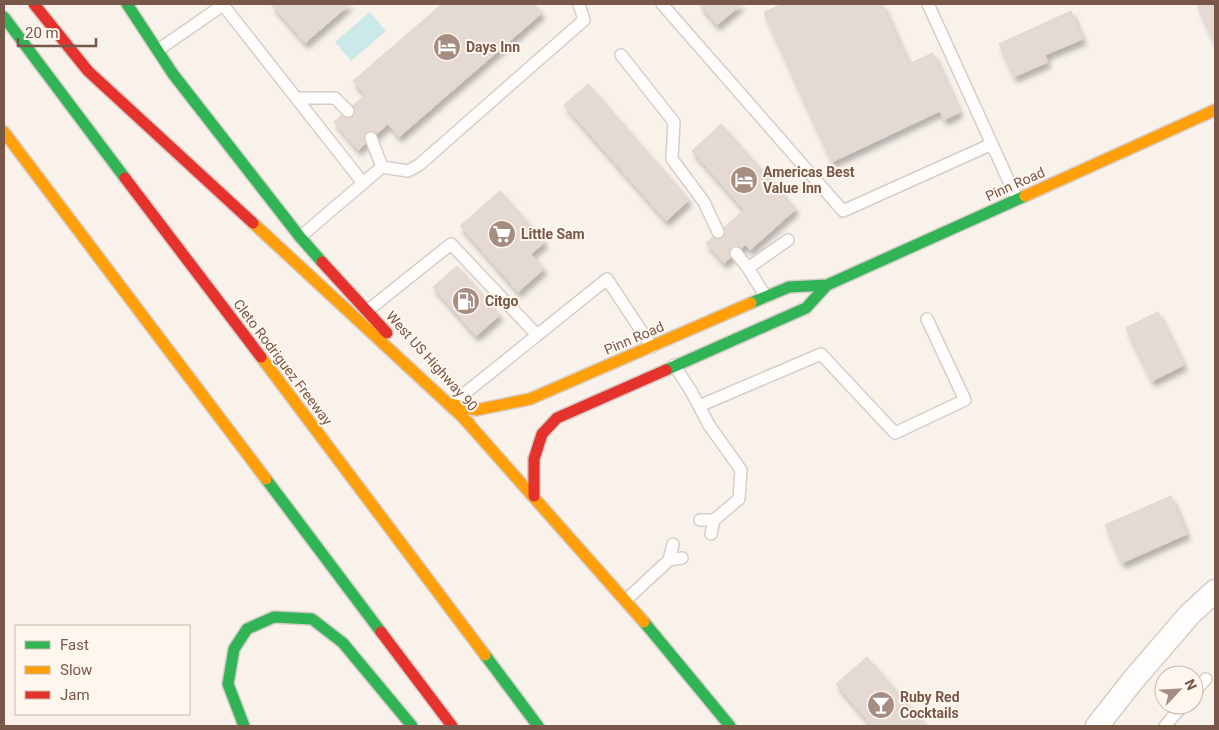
<svg xmlns="http://www.w3.org/2000/svg" width="1219" height="730" viewBox="0 0 1219 730" font-family="Roboto,sans-serif">
	<style>
		.water { fill: #cce9e9 }
		.building { fill: #e5dad3; stroke: #e1d4cd; filter: url(#shadow) }
		.lines { fill: none; stroke-linecap: round; stroke-linejoin: round }
		.lane-casing { stroke: #d6cec8; stroke-width: 14 }
		.street-casing { stroke: #d6cec8; stroke-width: 25 }
		.fast-casing { stroke: #d7cdc8; stroke-width: 14 }
		.slow-casing { stroke: #d7cdc8; stroke-width: 14 }
		.jam-casing { stroke: #d7cdc8; stroke-width: 14 }
		.lane { stroke: #fefdfc; stroke-width: 11 }
		.street { stroke: #fefdfc; stroke-width: 22 }
		.fast { stroke: #30b455; stroke-width: 11 }
		.slow { stroke: #ff9f0a; stroke-width: 11 }
		.jam { stroke: #e5322d; stroke-width: 11 }
		.labels { text-anchor: middle; dominant-baseline: central; stroke-width: 4; stroke-linejoin: round; paint-order: stroke }
		.poi-label { font-size: 14px; font-weight: bold; fill: #785749; stroke: #fff7ee; text-anchor: start }
		.street-label { font-size: 14px; fill: #785749; stroke: #fff7ee }
	</style>
	<defs>
		<filter id="shadow"><feDropShadow dx="3" dy="5.5" stdDeviation="2.5" flood-color="#0004"/></filter>
	</defs>
	<rect width="100%" height="100%" fill="#f8f2eb"/>
	<path class="water" d="M 370,12 L 386,31 L 351,61 L 335,42 Z"/>
	<path class="building" d="M 271,4 L 350,4 L 305,43 Z
		M 442,4 L 534,4 L 542,13 L 399,137 L 388,124 L 358,150 L 334,122 L 365,95 L 353,81 Z
		M 699,4 L 742,4 L 717,25 Z
		M 783,4 L 882,4 L 909,64 L 933,53 L 960,112 L 944,120 L 940,111 L 832,162 L 764,12 Z
		M 1197,4 L 1215,4 L 1215,44 Z
		M 1071,11 L 1083,39 L 1045,55 L 1048,62 L 1014,77 L 999,44 Z
		M 588,84 L 689,200 L 666,221 L 564,105 Z
		M 721,124 L 796,209 L 750,250 L 745,245 L 724,263 L 706,243 L 744,210 L 692,151 Z
		M 500,191 L 545,242 L 531,254 L 544,269 L 518,292 L 460,226 Z
		M 457,266 L 500,315 L 476,336 L 433,287 Z
		M 1158,312 L 1184,365 L 1152,381 L 1126,328 Z
		M 1171,496 L 1187,534 L 1122,563 L 1105,525 Z
		M 867,657 L 927,726 L 872,726 L 836,684 Z"/>
	<g class="lines">
		<g class="lane-casing">
			<path id="lane" d="M 662,4 L 843,211 L 992,144
				M 928,4 L 1017,199
				M 223,5 L 363,183
				M 158,50 L 223,5 L 222,4
				M 621,55 L 674,122 L 672,159 L 704,202 L 718,232
				M 296,98 L 335,98 L 348,111
				M 371,138 L 382,167
				M 300,237 L 382,167 L 408,171 L 419,165 L 584,20 L 579,4
				M 736,253 L 748,268 L 766,297
				M 748,268 L 788,240
				M 367,311 L 451,244 L 537,335
				M 674,365 L 691,391 L 709,425 L 741,470 L 739,499 L 714,520 L 711,534
				M 454,402 L 607,279 L 652,347
				M 699,406 L 821,354 L 895,433 L 965,400 L 927,319
				M 700,520 L 714,520
				M 669,560 L 673,544
				M 626,600 L 669,560 L 682,558
				M 1194,692 L 1206,679
				M 1165,726 L 1183,705"/>
		</g>
		<g class="street-casing">
			<path id="street" d="M 1097,726 L 1134,679 L 1190,614 L 1215,591"/>
		</g>
		<g class="fast-casing">
			<path id="fast" d="M 127,4 L 173,74 L 300,237 L 322,262
				M 4,17 L 125,178
				M 751,303 L 789,287 L 827,285 L 1025,196
				M 666,370 L 806,308 L 827,285
				M 266,479 L 381,632
				M 644,622 L 730,726
				M 485,655 L 538,726
				M 244,726 L 228,684 L 234,649 L 247,629 L 274,617 L 312,619 L 343,643 L 412,726"/>
		</g>
		<g class="slow-casing">
			<path id="slow" d="M 4,132 L 266,479
				M 1025,196 L 1215,110
				M 253,223 L 469,423
				M 261,357 L 485,655
				M 451,404 L 476,410 L 530,399 L 751,303
				M 453,406 L 644,622"/>
		</g>
		<g class="jam-casing">
			<path id="jam" d="M 34,4 L 88,71 L 253,223
				M 125,178 L 261,357
				M 322,262 L 387,333
				M 534,496 L 534,459 L 542,434 L 557,418 L 666,370
				M 381,632 L 452,726"/>
		</g>
		<use href="#lane" class="lane"/>
		<use href="#street" class="street"/>
		<use href="#fast" class="fast"/>
		<use href="#slow" class="slow"/>
		<use href="#jam" class="jam"/>
	</g>
	<defs>
		<g id="hotel-disc" transform="scale(1.4375)"><circle r="9.5" fill="#a58d82" stroke="#fff7ee"/><path d="M-6-4.5h1.5V1H6V5H4.5V3h-9V5H-6ZM-4 0a1.8 1.8 0 1 1 3.6 0ZM.5 0V-2.5h3Q6-2.5 6 0Z" fill="#fff"/></g>
		<g id="supermarket-disc" transform="scale(1.4375)"><circle r="9.5" fill="#a58d82" stroke="#fff7ee"/><path d="M-6-5.5h2.5l.6 2H6L4.5 2H-2.5L-4.4-4H-6ZM-1.5 3.2a1.3 1.3 0 1 0 .1 0ZM3 3.2a1.3 1.3 0 1 0 .1 0Z" fill="#fff"/></g>
		<g id="fuel-disc" transform="scale(1.4375)"><circle r="9.5" fill="#a58d82" stroke="#fff7ee"/><path d="M-5.5-6h7V0h2V4h1.3V-2.5L3-4.5l.8-.8L6-3V5H2.5V1h-1V6h-7ZM-4.2-4.7v3.2H.2V-4.7Z" fill="#fff"/></g>
		<g id="bar-disc" transform="scale(1.4375)"><circle r="9.5" fill="#a58d82" stroke="#fff7ee"/><path d="M-6-5H6L.8 .8V4.5H3.5V6h-7V4.5H-.8V.8Z" fill="#fff"/></g>
	</defs>
	<g fill-rule="evenodd">
		<use href="#hotel-disc" x="447" y="47"/>
		<use href="#hotel-disc" x="744" y="180"/>
		<use href="#supermarket-disc" x="502" y="234"/>
		<use href="#fuel-disc" x="466" y="301"/>
		<use href="#bar-disc" x="881" y="705"/>
	</g>
	<g class="labels">
		<g class="poi-label">
			<text x="466" y="47">Days Inn</text>
			<text x="763" y="172">Americas Best<tspan x="763" dy="16">Value Inn</tspan></text>
			<text x="521" y="234">Little Sam</text>
			<text x="485" y="301">Citgo</text>
			<text x="900" y="697">Ruby Red<tspan x="900" dy="16">Cocktails</tspan></text>
		</g>
		<g class="street-label">
			<text transform="translate(1015 184) rotate(-24)">Pinn Road</text>
			<text transform="translate(634 338) rotate(-23)">Pinn Road</text>
			<text transform="translate(432 361) rotate(48)">West US Highway 90</text>
			<text transform="translate(283 362) rotate(53)">Cleto Rodriguez Freeway</text>
		</g>
	</g>
	<rect width="1219" height="730" fill="none" stroke="#785749" stroke-width="10"/>
	<rect x="15" y="625" width="175" height="90" fill="#fff7ee" stroke="#c9b7ac"/>
	<rect x="25" y="641" width="25" height="8" fill="#30b455" stroke="#c9b7ac"/>
	<text x="60" y="650" font-size="15" fill="#785749">Fast</text>
	<rect x="25" y="666" width="25" height="8" fill="#ff9f0a" stroke="#c9b7ac"/>
	<text x="60" y="675" font-size="15" fill="#785749">Slow</text>
	<rect x="25" y="691" width="25" height="8" fill="#e5322d" stroke="#c9b7ac"/>
	<text x="60" y="700" font-size="15" fill="#785749">Jam</text>
	<g transform="translate(1179 690) rotate(65)"><circle r="24" fill="#fff7ee" stroke="#c9b7ac"/>
	<path d="M0-4L9 19L0 12L-9 19Z" fill="#a58d82"/>
	<text y="-8" font-size="14" font-weight="bold" text-anchor="middle" fill="#785749">N</text>
	</g>
	<path d="M18 38v8h78v-8" fill="none" stroke="#785749" stroke-width="2.5"/>
	<text x="25" y="38" font-size="15" fill="#785749" stroke="#fff7ee" stroke-width="4" paint-order="stroke">20 m</text>
</svg>
